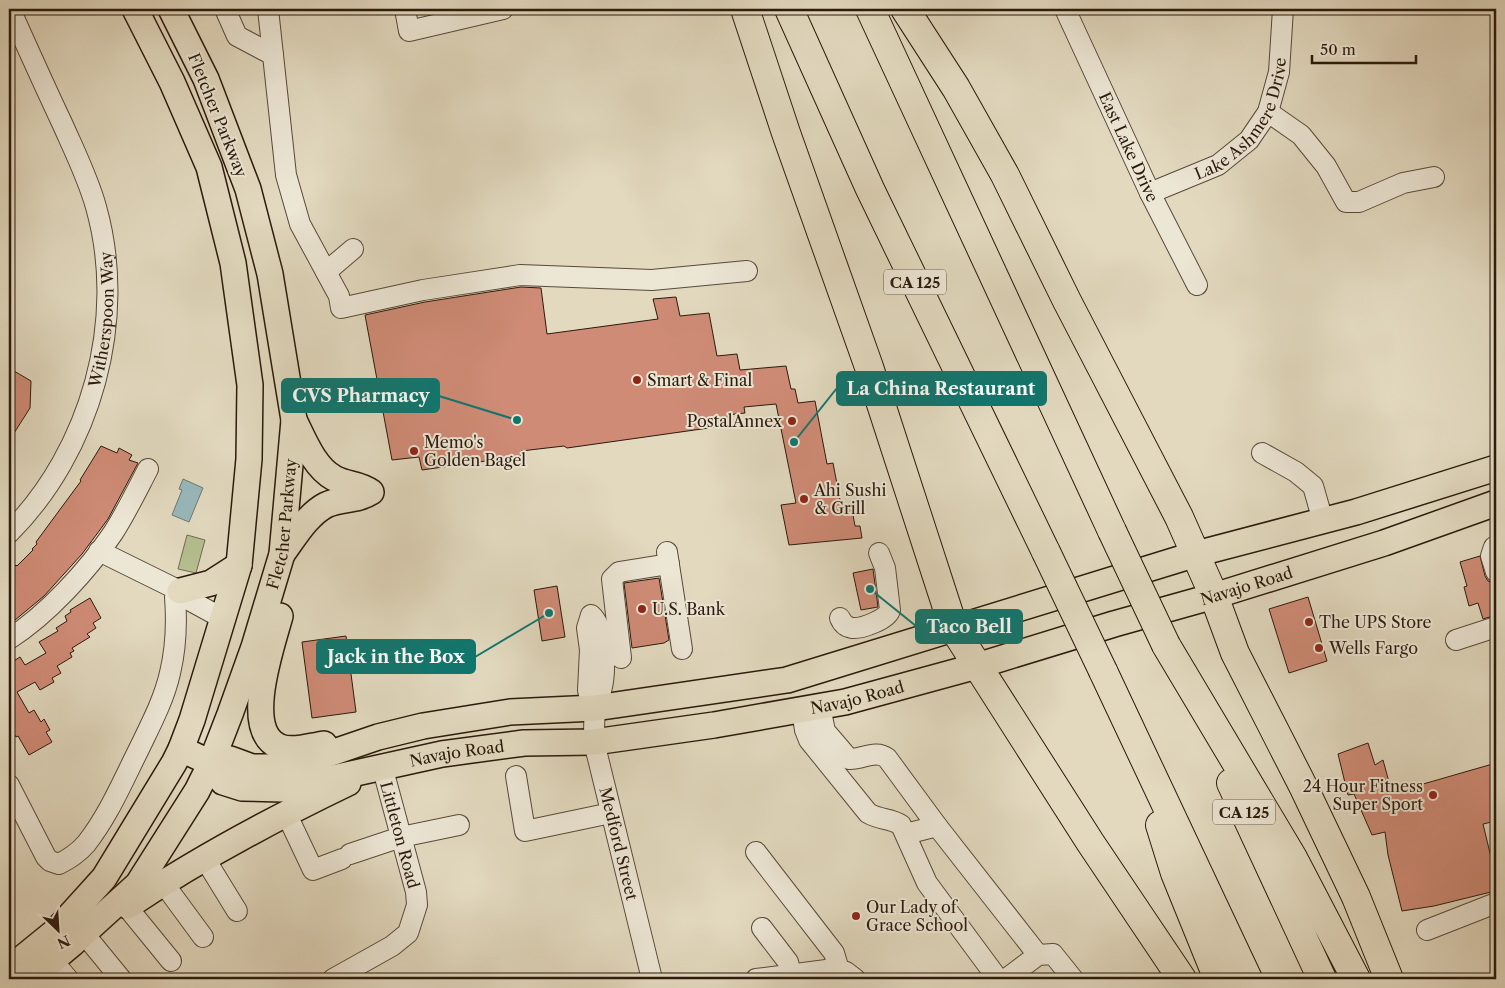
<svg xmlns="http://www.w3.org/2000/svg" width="1505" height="988" viewBox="0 0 1505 988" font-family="'Libre Caslon Text',serif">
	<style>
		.green { fill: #b5bf90; stroke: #706c4e }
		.water { fill: #98b8bb; stroke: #6c7975 }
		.building { fill: #cf8b76; stroke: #2b1a0c }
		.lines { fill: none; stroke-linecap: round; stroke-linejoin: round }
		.minor-casing { stroke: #594a39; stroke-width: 22 }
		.major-casing { stroke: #2b1a0c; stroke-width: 28 }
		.highway-casing { stroke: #2b1a0c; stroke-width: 30 }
		.minor { stroke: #ece6d5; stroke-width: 20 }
		.major { stroke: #e2d9bf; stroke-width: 25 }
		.highway { stroke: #e2d9bf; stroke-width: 28 }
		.highway-bridge-casing { stroke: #2b1a0c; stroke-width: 30; stroke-linecap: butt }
		.highway-bridge { stroke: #e2d9bf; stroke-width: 28 }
		.poi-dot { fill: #8f2418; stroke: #ece6d5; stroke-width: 2 }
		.labels { text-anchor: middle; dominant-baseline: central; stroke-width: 4; stroke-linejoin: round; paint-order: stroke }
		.shield { fill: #ece6d5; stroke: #655748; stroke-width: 1 }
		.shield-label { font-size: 15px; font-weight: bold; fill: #2b1a0c }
		.street-label { font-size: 16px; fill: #2b1a0c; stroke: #ece6d5 }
		.poi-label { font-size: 16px; fill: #2b1a0c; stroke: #ece6d5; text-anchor: start }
		.leader { fill: none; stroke: #0f766e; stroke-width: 2 }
		.callout-dot { fill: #0f766e; stroke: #ece6d5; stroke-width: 2 }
		.callout { fill: #0f766e; stroke: #0f766e; stroke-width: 2 }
		.callout-label { font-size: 18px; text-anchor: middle; font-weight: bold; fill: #fff }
	</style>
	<rect width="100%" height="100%" fill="#e2d9bf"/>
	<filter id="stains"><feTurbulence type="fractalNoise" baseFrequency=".004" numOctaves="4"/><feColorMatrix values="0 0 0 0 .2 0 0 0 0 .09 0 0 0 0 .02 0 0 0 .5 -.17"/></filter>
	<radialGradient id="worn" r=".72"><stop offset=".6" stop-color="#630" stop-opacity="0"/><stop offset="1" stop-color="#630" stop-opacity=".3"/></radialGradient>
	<path class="green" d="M 187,535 L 205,540 L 196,573 L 178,569 Z"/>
	<path class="water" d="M 183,479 L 203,488 L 189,522 L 172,515 L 182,490 L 179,489 Z"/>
	<path class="building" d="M 521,287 L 541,288 L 547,334 L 658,319 L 653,299 L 676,297 L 680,316 L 709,313 L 717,356 L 737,354 L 740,370 L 786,366 L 791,389 L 795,389 L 798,403 L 815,401 L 827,464 L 833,463 L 841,505 L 851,504 L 855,526 L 860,526 L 862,538 L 789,545 L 781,505 L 796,503 L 776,404 L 744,407 L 745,413 L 727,415 L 730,425 L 567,448 L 564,446 L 521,451 L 521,456 L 422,470 L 419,457 L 392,460 L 365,315 L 425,302 Z
		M 9,368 L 31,381 L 30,408 L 9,441 Z
		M 101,446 L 117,453 L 119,448 L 132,455 L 129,460 L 138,463 L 108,519 L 82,554 L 44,596 L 9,625 L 9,572 L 16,565 L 17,566 L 33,550 L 32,549 L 37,544 L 36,542 L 81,481 L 80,480 Z
		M 1480,556 L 1485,576 L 1488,581 L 1496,584 L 1496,615 L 1483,619 L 1478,603 L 1469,606 L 1464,587 L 1467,586 L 1460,562 Z
		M 873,569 L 878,607 L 861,610 L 853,573 Z
		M 659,578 L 669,640 L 664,643 L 632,648 L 624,583 Z
		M 557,586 L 565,637 L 542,641 L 534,590 Z
		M 1308,597 L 1327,661 L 1289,673 L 1269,609 Z
		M 90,598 L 101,618 L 93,623 L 96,628 L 87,634 L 90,637 L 72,648 L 74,651 L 70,653 L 72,657 L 57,666 L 61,673 L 52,678 L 54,682 L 40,690 L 35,682 L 17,692 L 29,713 L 34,710 L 41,722 L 44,719 L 50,730 L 46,732 L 52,742 L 29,755 L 18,736 L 16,737 L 9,726 L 9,664 L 20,657 L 25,665 L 46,653 L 39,642 L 58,631 L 56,628 L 67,621 L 65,616 L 71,612 L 70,610 Z
		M 346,636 L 356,712 L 312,718 L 302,642 Z
		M 1368,743 L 1375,765 L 1383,760 L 1392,793 L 1496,763 L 1496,821 L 1483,824 L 1495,874 L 1495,891 L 1434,906 L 1402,911 L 1388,855 L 1385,832 L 1372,835 L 1354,794 L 1348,795 L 1338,754 Z"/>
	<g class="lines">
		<g class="minor-casing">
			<g id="minor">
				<path d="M 225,9 L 237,36 L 273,55"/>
				<path d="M 268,9 L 286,175 L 300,224 L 339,296 L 341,308 L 423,290 L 520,275 L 652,280 L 747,271"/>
				<path d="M 405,9 L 409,31 L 503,9"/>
				<path id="s1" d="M 1065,9 L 1150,193 L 1197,285"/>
				<path d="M 1268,112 L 1301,135 L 1326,166 L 1346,202 L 1359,202 L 1403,183 L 1434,177"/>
				<path id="s2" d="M 1150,193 L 1218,165 L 1249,140 L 1268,112 L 1279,72 L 1283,9"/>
				<path d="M 326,272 L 353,249"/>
				<path d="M 1262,453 L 1296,472 L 1313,486 L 1323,521"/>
				<path id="s3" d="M 9,533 C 91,451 128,320 96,207 C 88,178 74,150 62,123 C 44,85 27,47 10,9"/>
				<path d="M 1494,547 L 1491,556 L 1496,572"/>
				<path d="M 99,551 L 180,591 L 189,600 L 222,618"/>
				<path d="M 667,552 L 682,649"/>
				<path d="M 840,618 C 842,623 846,627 852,628 C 862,629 888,619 890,610 L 885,568 L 879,553"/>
				<path d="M 9,639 C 47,615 88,570 113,533 C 126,513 137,490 148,469"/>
				<path d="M 1456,640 L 1496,627"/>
				<path d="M 621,658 L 612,579 L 619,572 L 669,564"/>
				<path d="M 820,707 L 825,731 L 849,759 C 862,760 875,749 887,758 L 937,826"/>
				<path id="s4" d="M 595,708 L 590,699 L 588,690 L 590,650 L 587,628 L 591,615 C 606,628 606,673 601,691 C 600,698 595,703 595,710 C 594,720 594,731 594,742 L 652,979"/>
				<path d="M 802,710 L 805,730 L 809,740 L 868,813 C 879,820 891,818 901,825 L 927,883 L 998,979"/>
				<path d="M 516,776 L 525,831 L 611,813"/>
				<path d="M 9,785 L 46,857 L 50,861 L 59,864 C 69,859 78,853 86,844 C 108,816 122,783 138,751 C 150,726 164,700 170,673 C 176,648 177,623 175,597 L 180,591"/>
				<path d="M 287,815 L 313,870 L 342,859"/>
				<path d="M 906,834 L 937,826 L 1038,955"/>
				<path d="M 756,852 L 834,953 L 839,970"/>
				<path d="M 350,854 L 401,837 L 459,825"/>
				<path d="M 205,859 L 237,911"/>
				<path d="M 164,884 L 203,937"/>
				<path d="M 127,907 L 171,961"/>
				<path d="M 762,928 L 788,962 L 791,974"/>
				<path d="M 1427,930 L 1496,903"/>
				<path d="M 85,935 L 121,979"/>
				<path d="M 52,960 L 68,979"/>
				<path d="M 333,979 L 392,946 L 408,933 L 417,905 L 416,892 L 382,766"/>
				<path d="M 756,979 L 834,969 L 846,972 L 855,979"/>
				<path d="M 1006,979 L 1038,955 L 1053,954 L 1073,979"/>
			</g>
		</g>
		<g class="major-casing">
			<g id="major">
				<path d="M 282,554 C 294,538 307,515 326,505 C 341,498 357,501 371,492 C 359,483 346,485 334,478 C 314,467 304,440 294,420"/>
				<path d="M 180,591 L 211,583 L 239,565"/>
				<path d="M 280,616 C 272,646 242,729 278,746 C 291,753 310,746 324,744"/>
				<path d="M 181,749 L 211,763 L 230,759 L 252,767 L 290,767 L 378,737 L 423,726 L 510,712 L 595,708 L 787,680 L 1196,554 L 1356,512 L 1496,468"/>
				<path id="s5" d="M 211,763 L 223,782 L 242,788 L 283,789 L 442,754 L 524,743 L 594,742 L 714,725 L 845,702 L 977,666 L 1114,624 L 1214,596 L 1384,543 L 1496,503"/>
				<path d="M 128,906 C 198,859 273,819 348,783"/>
				<path d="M 9,969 L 57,930 L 104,878 L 174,763 L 181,749 L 192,720 L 239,565 L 249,459 L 250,385 L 233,263 L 209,167 L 172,82 L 135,9"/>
				<path id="s6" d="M 30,979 L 72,944 L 138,884 L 197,791 L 211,763 L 230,714 L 254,647 L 282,554 L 294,420 L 270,274 L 248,189 L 206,79 L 171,9"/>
			</g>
		</g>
		<g class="highway-casing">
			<path id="highway" d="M 745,9 L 786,133 L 869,367 L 954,629 L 1090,842 L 1182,979
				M 789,9 L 870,189 L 1046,552
				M 870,9 L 1112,531
				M 905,9 L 956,88 L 1005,175 L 1067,301 L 1179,517 L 1214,596 L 1235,653 L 1304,788 L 1356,897 L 1389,979
				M 1166,645 L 1293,858 L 1356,979
				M 1103,671 L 1248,979
				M 1231,783 L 1322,979
				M 1160,825 L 1175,873 L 1218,979"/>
		</g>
		<use href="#minor" class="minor"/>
		<use href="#major" class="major"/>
		<use href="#highway" class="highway"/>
		<g class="highway-bridge-casing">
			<path id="highway-bridge" d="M 1112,531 L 1166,645
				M 1046,552 L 1103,671"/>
		</g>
		<use href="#highway-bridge" class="highway-bridge"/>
	</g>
	<g class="poi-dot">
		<circle cx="637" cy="380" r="5"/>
		<circle cx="792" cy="421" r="5"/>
		<circle cx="414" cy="451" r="5"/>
		<circle cx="804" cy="499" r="5"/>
		<circle cx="642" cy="609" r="5"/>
		<circle cx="1309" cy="622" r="5"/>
		<circle cx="1319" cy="648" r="5"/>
		<circle cx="1433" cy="795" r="5"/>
		<circle cx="856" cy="916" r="5"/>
	</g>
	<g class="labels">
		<g class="shield">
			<rect x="884" y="269.5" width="62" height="25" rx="4"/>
			<rect x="1213" y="799.5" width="62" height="25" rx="4"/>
		</g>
		<g class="shield-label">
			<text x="915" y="282">CA 125</text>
			<text x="1244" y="812">CA 125</text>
		</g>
		<g class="street-label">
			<text stroke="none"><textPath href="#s2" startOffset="126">Lake Ashmere Drive</textPath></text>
			<text transform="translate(218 115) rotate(68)">Fletcher Parkway</text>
			<text stroke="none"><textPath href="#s1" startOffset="152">East Lake Drive</textPath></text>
			<text stroke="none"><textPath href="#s3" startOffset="239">Witherspoon Way</textPath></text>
			<text stroke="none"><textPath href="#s6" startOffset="536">Fletcher Parkway</textPath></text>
			<text stroke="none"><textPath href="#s5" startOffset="1071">Navajo Road</textPath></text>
			<text stroke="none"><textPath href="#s5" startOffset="666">Navajo Road</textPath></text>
			<text stroke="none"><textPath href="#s5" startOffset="261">Navajo Road</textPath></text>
			<text transform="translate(400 835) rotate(75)">Littleton Road</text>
			<text stroke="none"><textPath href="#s4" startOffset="331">Medford Street</textPath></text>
		</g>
		<g class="poi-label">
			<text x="647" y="380">Smart &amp; Final</text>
			<text x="782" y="421" text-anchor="end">PostalAnnex</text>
			<text x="424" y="442">Memo's<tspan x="424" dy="18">Golden Bagel</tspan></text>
			<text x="814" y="490">Ahi Sushi<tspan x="814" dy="18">&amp; Grill</tspan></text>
			<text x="652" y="609">U.S. Bank</text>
			<text x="1319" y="622">The UPS Store</text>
			<text x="1329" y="648">Wells Fargo</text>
			<text x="1423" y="786" text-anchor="end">24 Hour Fitness<tspan x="1423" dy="18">Super Sport</tspan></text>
			<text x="866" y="907">Our Lady of<tspan x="866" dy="18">Grace School</tspan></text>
		</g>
	</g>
	<path class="leader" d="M794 442L837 388M517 420L439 396M870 589L916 626M549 613L475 657"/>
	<g class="callout-dot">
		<circle cx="794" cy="442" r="5"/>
		<circle cx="517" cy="420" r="5"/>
		<circle cx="870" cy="589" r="5"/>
		<circle cx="549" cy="613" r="5"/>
	</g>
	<g class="callout">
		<rect x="837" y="372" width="209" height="33" rx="5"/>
		<rect x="282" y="379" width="157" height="33" rx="5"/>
		<rect x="916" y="610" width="106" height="33" rx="5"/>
		<rect x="317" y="640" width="158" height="33" rx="5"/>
	</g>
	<g class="callout-label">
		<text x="941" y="395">La China Restaurant</text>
		<text x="361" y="402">CVS Pharmacy</text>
		<text x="969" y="633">Taco Bell</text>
		<text x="396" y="663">Jack in the Box</text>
	</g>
	<rect width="1505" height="988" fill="none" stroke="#e2d9bf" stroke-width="30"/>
	<rect x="10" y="10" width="1485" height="968" fill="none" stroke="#2b1a0c" stroke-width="2.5"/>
	<rect x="15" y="15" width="1475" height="958" fill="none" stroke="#2b1a0c"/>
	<g transform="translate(58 930) rotate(155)" stroke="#ece6d5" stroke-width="4" paint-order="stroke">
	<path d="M0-4L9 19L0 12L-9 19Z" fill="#2b1a0c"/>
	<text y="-8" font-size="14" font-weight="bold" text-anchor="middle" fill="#2b1a0c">N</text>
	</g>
	<path d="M1312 55v8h104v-8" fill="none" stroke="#2b1a0c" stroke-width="2.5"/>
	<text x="1320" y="55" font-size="15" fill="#2b1a0c" stroke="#ece6d5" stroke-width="4" paint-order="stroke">50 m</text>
	<rect width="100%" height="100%" filter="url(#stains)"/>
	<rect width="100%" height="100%" fill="url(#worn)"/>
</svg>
